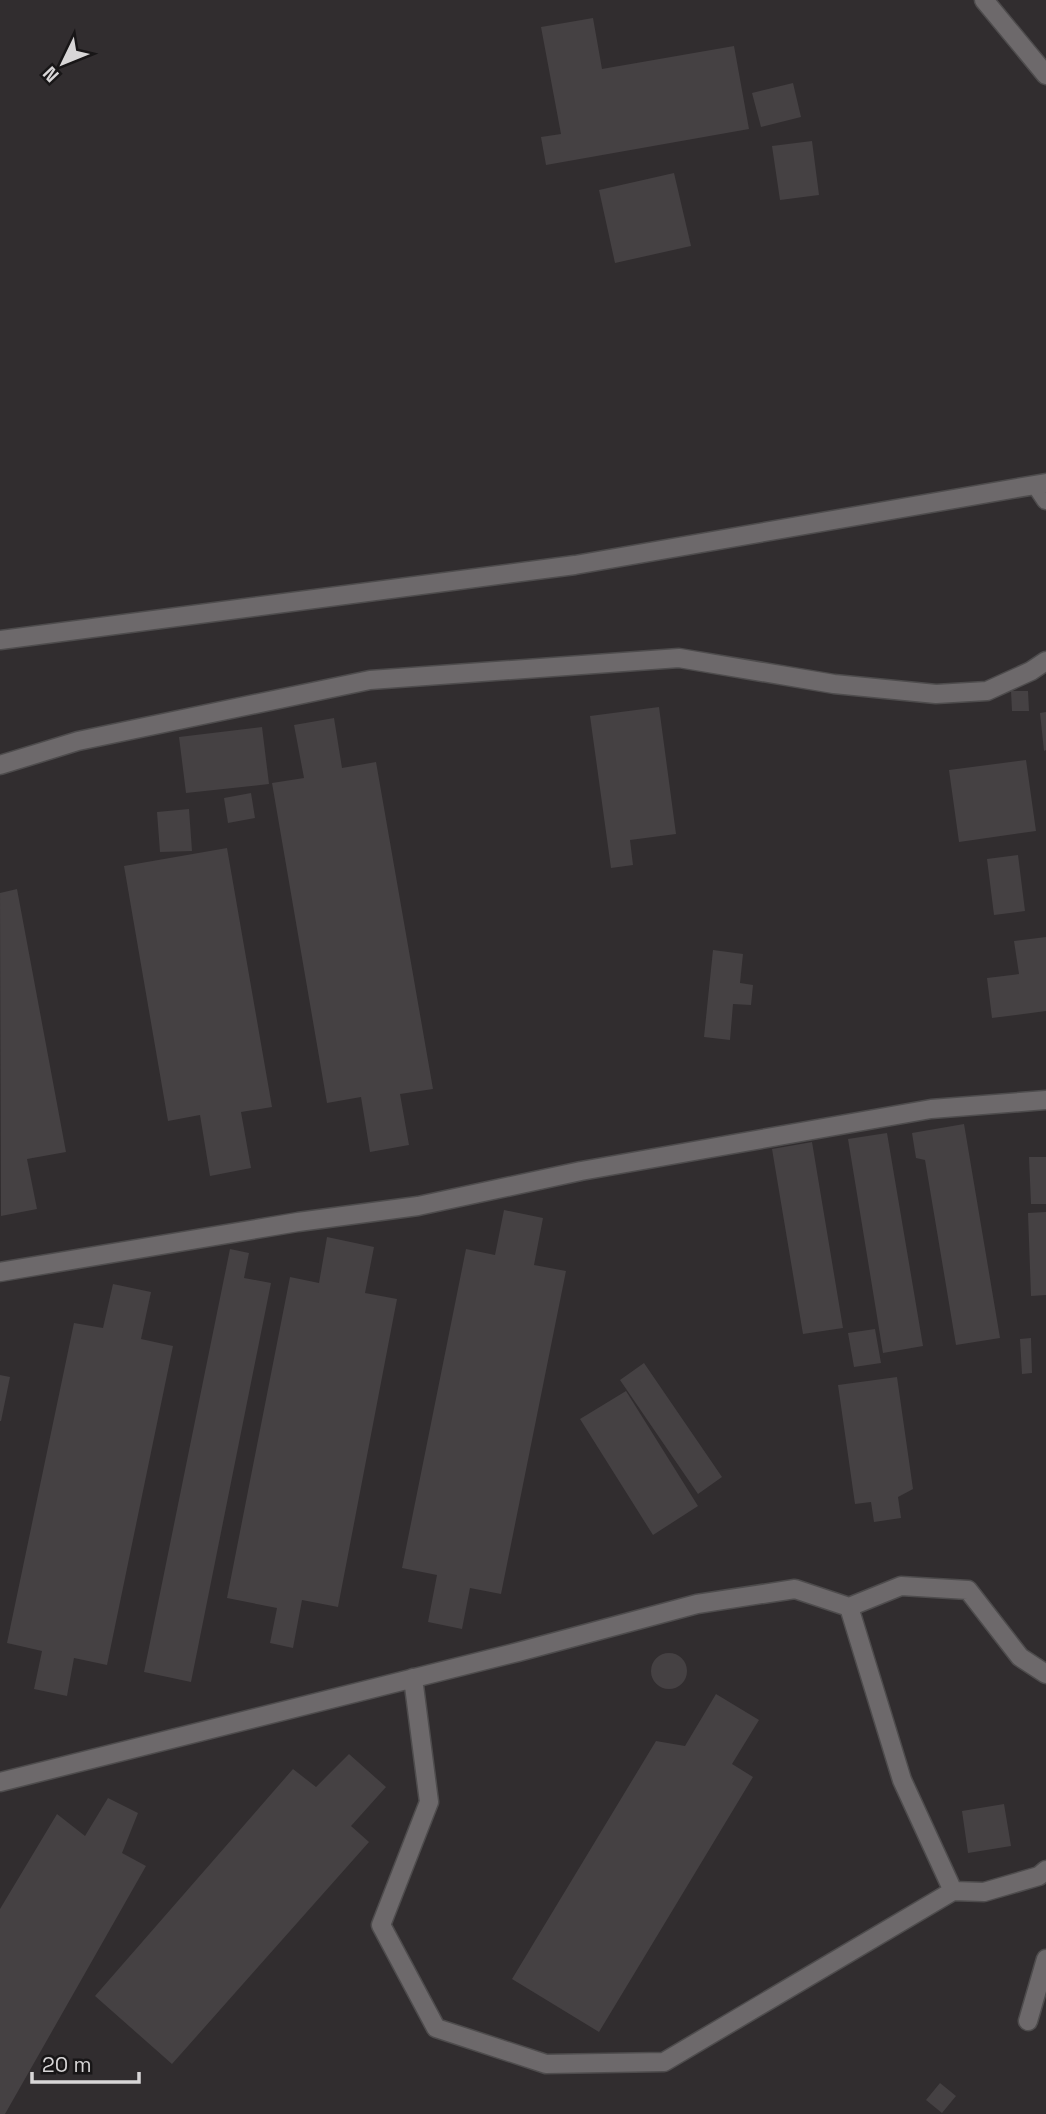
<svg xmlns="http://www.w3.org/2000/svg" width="1046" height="2114" viewBox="0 0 1046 2114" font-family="'Space Grotesk',sans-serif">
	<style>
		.building { fill: #454143 }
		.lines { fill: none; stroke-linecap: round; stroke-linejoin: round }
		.minor-casing { stroke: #4e4c4d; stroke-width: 21 }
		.minor { stroke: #6d696b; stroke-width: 18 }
	</style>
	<rect width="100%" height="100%" fill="#312d2f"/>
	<path class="building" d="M 593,18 L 602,69 L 734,46 L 749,129 L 546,165 L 541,137 L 561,134 L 541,27 Z
		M 793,83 L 801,117 L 761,127 L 752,93 Z
		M 812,141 L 819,195 L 780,200 L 772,146 Z
		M 674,173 L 691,246 L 615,263 L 599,190 Z
		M 1011,691 L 1028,691 L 1029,711 L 1012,711 Z
		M 659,707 L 676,834 L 630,840 L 633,865 L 611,868 L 590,716 Z
		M 1046,712 L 1046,750 L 1044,751 L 1040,713 Z
		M 334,718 L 342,768 L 376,762 L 433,1089 L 400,1094 L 409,1145 L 370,1152 L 361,1097 L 327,1103 L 272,783 L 304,778 L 294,725 Z
		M 262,727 L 269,784 L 186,793 L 179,737 Z
		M 1026,760 L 1036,831 L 959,842 L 949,770 Z
		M 251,793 L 255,818 L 228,823 L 224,798 Z
		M 189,809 L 192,851 L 160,852 L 157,812 Z
		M 227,848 L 272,1107 L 241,1112 L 251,1168 L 210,1176 L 200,1115 L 168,1121 L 124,866 Z
		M 1018,855 L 1025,911 L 994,915 L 987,859 Z
		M 17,889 L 66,1152 L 27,1159 L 37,1209 L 1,1216 L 0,893 Z
		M 1046,937 L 1046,1011 L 992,1018 L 987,978 L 1019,974 L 1014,941 Z
		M 713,950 L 743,954 L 740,983 L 753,985 L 751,1005 L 733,1004 L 730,1040 L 704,1037 Z
		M 964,1124 L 1000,1338 L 956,1345 L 925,1160 L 916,1158 L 912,1133 Z
		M 887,1133 L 923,1346 L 883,1353 L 848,1139 Z
		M 812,1142 L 843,1328 L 803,1334 L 772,1149 Z
		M 1029,1157 L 1046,1157 L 1046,1204 L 1031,1204 Z
		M 504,1210 L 543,1218 L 534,1265 L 566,1271 L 501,1594 L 470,1588 L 462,1629 L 428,1622 L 437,1575 L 402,1568 L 466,1249 L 495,1255 Z
		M 1046,1212 L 1046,1295 L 1031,1296 L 1028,1213 Z
		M 327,1237 L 374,1247 L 365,1293 L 397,1299 L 338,1607 L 302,1600 L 293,1648 L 270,1643 L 277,1608 L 227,1598 L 290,1277 L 319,1283 Z
		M 230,1249 L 249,1253 L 244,1278 L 271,1283 L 191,1682 L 144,1672 Z
		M 113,1284 L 151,1292 L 141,1339 L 173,1346 L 107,1665 L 74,1658 L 67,1696 L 34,1689 L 42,1651 L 7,1643 L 74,1323 L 103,1328 Z
		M 875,1329 L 881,1363 L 854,1367 L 848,1333 Z
		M 1031,1338 L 1032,1373 L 1022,1374 L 1020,1339 Z
		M 644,1363 L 722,1477 L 698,1494 L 620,1380 Z
		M 0,1375 L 10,1377 L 1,1421 L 0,1421 Z
		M 897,1377 L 913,1489 L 898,1497 L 901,1518 L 874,1522 L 871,1502 L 855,1504 L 838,1385 Z
		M 626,1391 L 698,1506 L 653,1535 L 580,1419 Z
		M651 1671a18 18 0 1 1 36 0a18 18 0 1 1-36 0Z
		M 716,1694 L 759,1720 L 732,1764 L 753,1777 L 599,2032 L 512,1979 L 656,1741 L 685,1746 Z
		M 349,1754 L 386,1787 L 351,1826 L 369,1842 L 172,2064 L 95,1996 L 293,1769 L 316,1787 Z
		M 108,1798 L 138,1813 L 122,1853 L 146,1866 L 5,2114 L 0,2114 L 0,1909 L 57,1814 L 85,1836 Z
		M 1004,1804 L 1011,1846 L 968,1853 L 962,1811 Z
		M 940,2083 L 956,2096 L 942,2113 L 926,2100 Z"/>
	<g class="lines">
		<g class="minor-casing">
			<path id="minor" d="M 984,0 L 1046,75
				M 1036,485 L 1046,500
				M 0,640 L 575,565 L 1046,483
				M 0,765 L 78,741 L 370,680 L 679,658 L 834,684 L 936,694 L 987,691 L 1031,671 L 1046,661
				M 0,1272 L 298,1222 L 418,1206 L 581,1171 L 931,1109 L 1046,1100
				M 849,1607 L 902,1780 L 953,1891 L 984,1892 L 1039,1876 L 1046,1870
				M 413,1678 L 429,1802 L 381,1925 L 436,2028 L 546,2064 L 664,2062 L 953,1891
				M 0,1782 L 518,1652 L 697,1604 L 795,1589 L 849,1607 L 901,1586 L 968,1590 L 1020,1657 L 1046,1674
				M 1028,2021 L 1046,1959"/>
		</g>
		<use href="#minor" class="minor"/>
	</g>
	<g transform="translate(63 63) rotate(227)" stroke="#181617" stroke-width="5" paint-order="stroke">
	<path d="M0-5L12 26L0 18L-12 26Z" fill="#d8d6d7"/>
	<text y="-10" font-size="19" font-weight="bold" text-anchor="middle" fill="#d8d6d7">N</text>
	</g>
	<path d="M32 2072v10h107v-10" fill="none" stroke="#d8d6d7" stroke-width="3.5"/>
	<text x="42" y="2072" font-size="21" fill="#d8d6d7" stroke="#181617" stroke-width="5" paint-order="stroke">20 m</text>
</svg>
